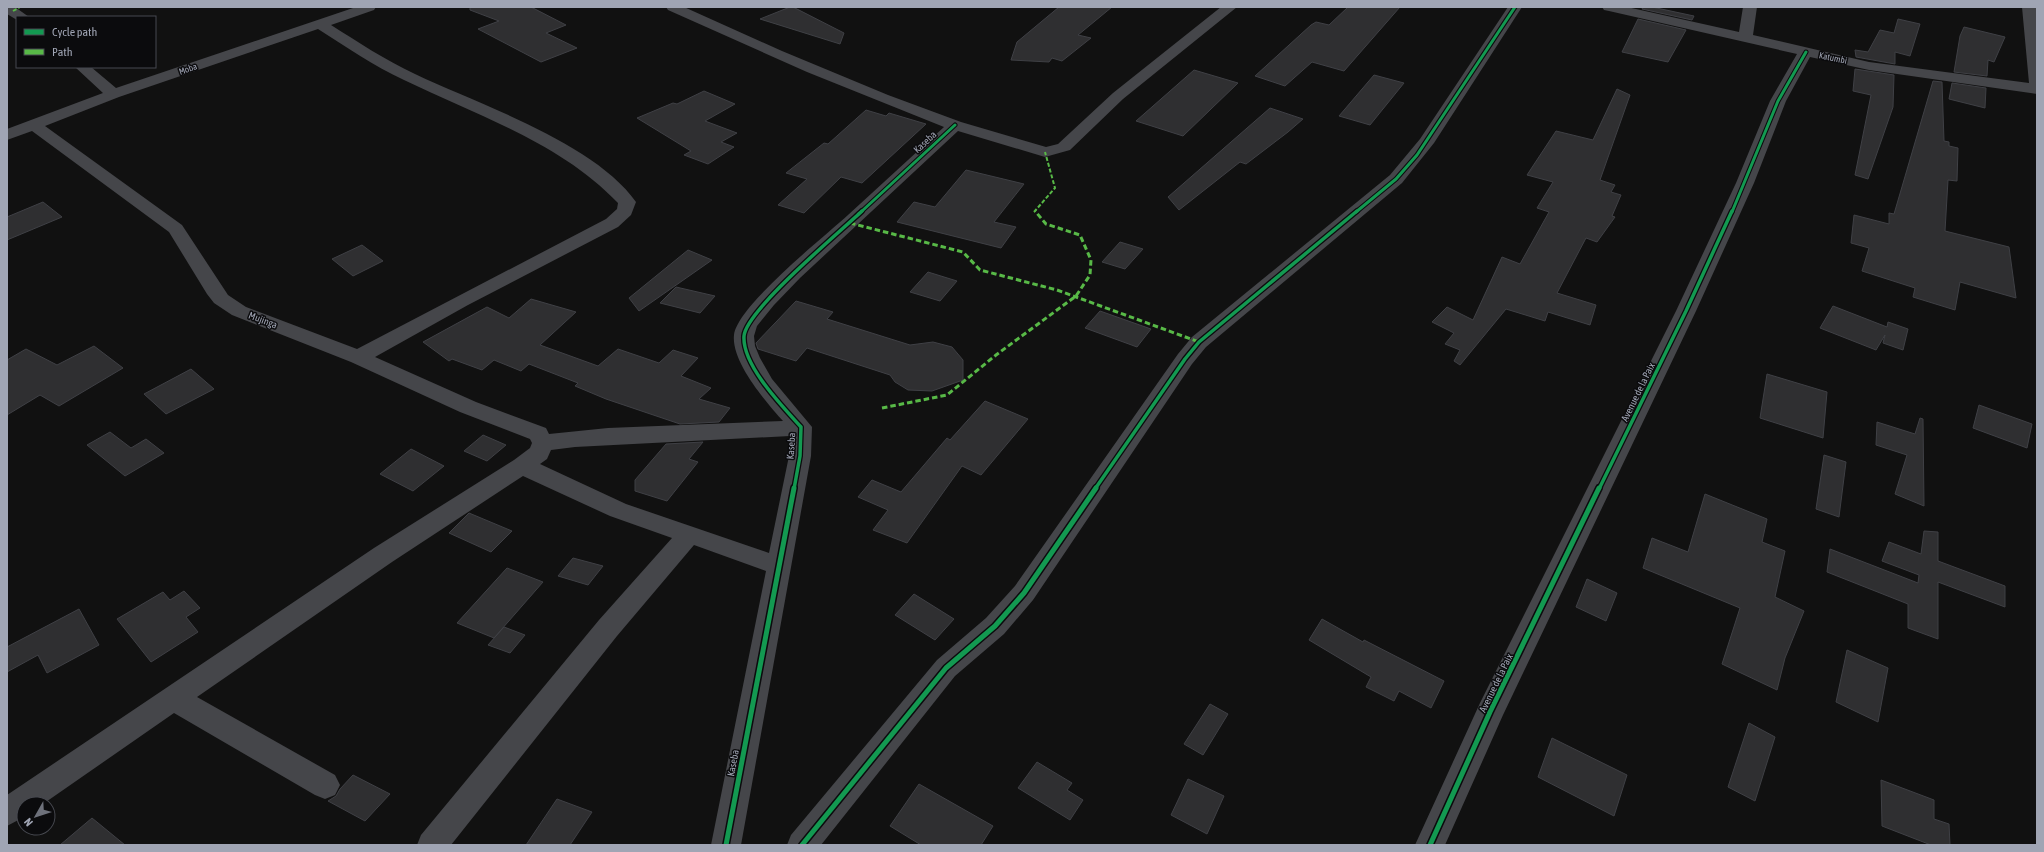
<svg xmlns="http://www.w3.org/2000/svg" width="2044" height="852" viewBox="0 0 2044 852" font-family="'Asap Condensed',sans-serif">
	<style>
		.building { fill: #2f2f31; stroke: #3f4045 }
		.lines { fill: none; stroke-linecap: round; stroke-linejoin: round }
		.minor { fill: #45464a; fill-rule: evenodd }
		.quiet-far1 { stroke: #58b947; stroke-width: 2; stroke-dasharray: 4 2; stroke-linecap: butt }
		.quiet { stroke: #58b947; stroke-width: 3; stroke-dasharray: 5.5 3; stroke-linecap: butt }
		.cycleway-far2-casing { stroke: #0b0b0d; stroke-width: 5 }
		.cycleway-far1-casing { stroke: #0b0b0d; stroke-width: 6 }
		.cycleway-casing { stroke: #0b0b0d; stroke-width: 8 }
		.cycleway-far2 { stroke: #139951; stroke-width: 3 }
		.cycleway-far1 { stroke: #139951; stroke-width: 3.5 }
		.cycleway { stroke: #139951; stroke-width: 5 }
		.labels { text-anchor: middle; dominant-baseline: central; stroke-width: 3; stroke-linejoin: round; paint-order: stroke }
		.far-street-label { font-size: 9px; fill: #a0a5b4; stroke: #0b0b0d }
		.street-label { font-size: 10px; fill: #a0a5b4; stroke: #0b0b0d }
	</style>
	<rect width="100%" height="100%" fill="#111"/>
	<path class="building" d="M 470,7 L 531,7 L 566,25 L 546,33 L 577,48 L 541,62 L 478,29 L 499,21 L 470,10 Z
		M 790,7 L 793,7 L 844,33 L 840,44 L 760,19 Z
		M 1059,7 L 1112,7 L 1078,35 L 1091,38 L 1062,61 L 1052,58 L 1049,62 L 1011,60 L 1017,42 Z
		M 1348,7 L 1400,7 L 1344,71 L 1312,62 L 1285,86 L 1255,76 L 1311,25 L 1316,22 L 1329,25 Z
		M 1643,7 L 1652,7 L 1694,16 L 1692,20 L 1642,9 Z
		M 1638,19 L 1686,30 L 1668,62 L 1622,52 Z
		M 1898,19 L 1920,24 L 1910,56 L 1895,52 L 1895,64 L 1856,57 L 1855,50 L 1868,52 L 1880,30 L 1894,33 Z
		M 1964,27 L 2005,37 L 1994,62 L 1988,60 L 1987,76 L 1954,72 L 1960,36 Z
		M 1855,69 L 1894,75 L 1893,107 L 1868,179 L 1855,175 L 1871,95 L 1853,91 Z
		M 1194,70 L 1238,83 L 1183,136 L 1136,121 Z
		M 1374,75 L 1404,83 L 1370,125 L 1339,116 Z
		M 1933,81 L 1942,82 L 1944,141 L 1949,142 L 1949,146 L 1958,148 L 1957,181 L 1948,180 L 1945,231 L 2009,247 L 2016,298 L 1960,282 L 1955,310 L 1913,297 L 1915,288 L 1862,271 L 1869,248 L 1851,243 L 1854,215 L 1889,224 L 1889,213 L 1894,214 Z
		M 1952,83 L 1986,88 L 1985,108 L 1949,99 Z
		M 1617,89 L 1630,95 L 1600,180 L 1615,185 L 1611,192 L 1621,195 L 1612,216 L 1615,217 L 1597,242 L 1586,238 L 1557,293 L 1596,305 L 1590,325 L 1548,312 L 1545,321 L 1506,309 L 1460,365 L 1454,361 L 1460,350 L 1445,344 L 1454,333 L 1432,322 L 1447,307 L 1473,320 L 1502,257 L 1520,264 L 1549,212 L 1537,208 L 1553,182 L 1527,175 L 1556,131 L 1593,140 Z
		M 704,91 L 735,104 L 705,121 L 737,133 L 721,142 L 734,147 L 708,164 L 684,155 L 691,151 L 637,118 L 673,103 L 677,104 Z
		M 1270,108 L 1303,119 L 1288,132 L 1246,164 L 1240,162 L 1179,210 L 1168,197 Z
		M 866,110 L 886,116 L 889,113 L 926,124 L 862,183 L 841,177 L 804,213 L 778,205 L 807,179 L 786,173 L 824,143 L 828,144 Z
		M 966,170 L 1024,184 L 994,222 L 1016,227 L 1001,248 L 897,222 L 914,202 L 935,207 Z
		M 43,202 L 62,217 L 7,240 L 7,217 Z
		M 1120,242 L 1143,249 L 1125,269 L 1102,262 Z
		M 362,245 L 383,261 L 353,276 L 332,259 Z
		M 688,250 L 712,260 L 639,311 L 629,298 Z
		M 928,272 L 957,281 L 940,301 L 910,292 Z
		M 676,287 L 715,296 L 700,313 L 660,303 Z
		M 531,299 L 576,312 L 540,345 L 598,366 L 618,349 L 659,363 L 673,350 L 698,358 L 681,376 L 711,388 L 699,399 L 730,408 L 719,422 L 680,424 L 606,399 L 575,386 L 578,383 L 529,364 L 521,371 L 494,360 L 482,370 L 452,359 L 449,361 L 423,342 L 487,307 L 509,318 Z
		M 796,301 L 833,312 L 827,319 L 910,345 L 933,342 L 952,347 L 963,360 L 963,380 L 932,391 L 908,390 L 895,382 L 890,375 L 807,348 L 796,361 L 758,349 L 756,343 Z
		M 1833,306 L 1887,327 L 1888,322 L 1908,329 L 1903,350 L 1883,343 L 1885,335 L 1876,350 L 1820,328 Z
		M 1100,311 L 1151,329 L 1137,347 L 1085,328 Z
		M 94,346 L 123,368 L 59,406 L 40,395 L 7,415 L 7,360 L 26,349 L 57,365 Z
		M 191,369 L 214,389 L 166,414 L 144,394 Z
		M 1767,374 L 1827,392 L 1823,438 L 1760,418 Z
		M 985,401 L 1028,419 L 981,475 L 962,466 L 907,543 L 873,530 L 888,510 L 858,497 L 872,480 L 901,492 L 947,438 L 950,440 Z
		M 1979,405 L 2032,424 L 2027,448 L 1973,428 Z
		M 1920,418 L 1923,419 L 1924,506 L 1895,494 L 1907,455 L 1876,445 L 1877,422 L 1915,434 Z
		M 110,432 L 131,448 L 146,439 L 164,453 L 125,476 L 87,445 Z
		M 483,435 L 506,445 L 487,461 L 464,451 Z
		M 703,442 L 689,459 L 698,462 L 667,501 L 635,491 L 635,480 L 666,444 Z
		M 411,449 L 444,466 L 413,491 L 380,474 Z
		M 1824,455 L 1846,462 L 1839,517 L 1816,509 Z
		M 1705,494 L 1767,519 L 1762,542 L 1785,551 L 1775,597 L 1804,611 L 1785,658 L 1777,690 L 1722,664 L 1740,608 L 1643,568 L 1652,538 L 1688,552 Z
		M 469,513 L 512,531 L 491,552 L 449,533 Z
		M 1924,531 L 1938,532 L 1938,561 L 2005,586 L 2005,607 L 1938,582 L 1938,639 L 1908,628 L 1908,604 L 1827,572 L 1830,549 L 1918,583 L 1919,575 L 1882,561 L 1889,542 L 1921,554 Z
		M 573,558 L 603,566 L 588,585 L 558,576 Z
		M 507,568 L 543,582 L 494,638 L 457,623 Z
		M 1587,579 L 1617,593 L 1606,621 L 1576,607 Z
		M 184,591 L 200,608 L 186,617 L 198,632 L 151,662 L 117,619 L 163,592 L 170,600 Z
		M 914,594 L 954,619 L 935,640 L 895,615 Z
		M 79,609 L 99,645 L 47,673 L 38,655 L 7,672 L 7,647 Z
		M 1322,619 L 1363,642 L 1364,640 L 1444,681 L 1431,708 L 1399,691 L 1394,701 L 1366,687 L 1371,677 L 1309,640 Z
		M 504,627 L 525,635 L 510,653 L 488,645 Z
		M 1847,650 L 1888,668 L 1878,722 L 1836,702 Z
		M 1210,704 L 1228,714 L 1203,755 L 1184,744 Z
		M 1749,723 L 1775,737 L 1755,801 L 1728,787 Z
		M 1552,738 L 1627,775 L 1614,816 L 1538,777 Z
		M 1037,762 L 1072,783 L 1067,790 L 1083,800 L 1070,820 L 1018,788 Z
		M 353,775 L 390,794 L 365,821 L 328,801 L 336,796 L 340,789 Z
		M 1188,779 L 1224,796 L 1207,834 L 1171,815 Z
		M 1881,780 L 1934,800 L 1934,819 L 1949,824 L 1950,845 L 1931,845 L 1882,826 Z
		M 919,784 L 993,826 L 981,845 L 921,845 L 890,826 Z
		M 557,799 L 592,812 L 570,845 L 526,845 Z
		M 92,818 L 125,845 L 60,845 Z"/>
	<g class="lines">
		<path class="minor" d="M 7,7 L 15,7 L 29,17 L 17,17 L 17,20 L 7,14 Z
			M 356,7 L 376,7 L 374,10 L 331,25 C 358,42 385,60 415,74 C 478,104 595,143 636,202 L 631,215 L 618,227 L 468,305 L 375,357 L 476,402 L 546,428 L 549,434 L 608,428 L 783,421 C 766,402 731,362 734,335 C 737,306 824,237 848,215 C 880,186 912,156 944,127 L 807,72 L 668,10 L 666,7 L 684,7 L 782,51 L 888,95 L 961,122 L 1046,147 L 1058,144 L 1113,93 L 1221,7 L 1237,7 L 1123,99 L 1070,150 L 1045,157 L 958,131 L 800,278 L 774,305 L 757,326 L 754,336 L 755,346 L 760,358 L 772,379 L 812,427 L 811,456 L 741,845 L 711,845 L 766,571 L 694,545 L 617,636 L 451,845 L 417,845 L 421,835 L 599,620 L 672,538 L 610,516 L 523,476 L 392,562 L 197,697 L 335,775 L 340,785 L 335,795 L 325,799 L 315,795 L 174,713 L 43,804 L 24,804 L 24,817 L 7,826 L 7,795 L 374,548 L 514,460 L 530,448 L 532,443 L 530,439 L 460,412 L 351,362 L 232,315 L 214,303 L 207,294 L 169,232 L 32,131 L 7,140 L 7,129 L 103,93 L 75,67 L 91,67 L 116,88 ZM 318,29 C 346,47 374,66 404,80 C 478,116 560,142 618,203 L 617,209 L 606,219 L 357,349 L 246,307 L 228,295 L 182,225 L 45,126 L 119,97 ZM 790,436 L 789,456 L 769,553 L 626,504 L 540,464 L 547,459 L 551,450 L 575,447 Z
			M 1508,7 L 1522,7 L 1434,143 L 1402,183 L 1206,347 L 1192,364 L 1033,600 L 1004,634 L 955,676 L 821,845 L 787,845 L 791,835 L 937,660 L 986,618 L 1015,586 L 1178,354 L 1192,337 L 1390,175 L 1420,139 Z
			M 1602,7 L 1627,7 L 1739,32 L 1743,7 L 1757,7 L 1753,35 L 1869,62 L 2029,83 L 2022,7 L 2036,7 L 2037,94 L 1869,70 L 1810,57 L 1786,101 L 1754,183 L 1696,311 L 1503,715 L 1445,845 L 1415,845 L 1480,703 L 1676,311 L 1736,183 L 1770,101 L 1797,54 L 1609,11 L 1604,10 Z"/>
		<path class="quiet-far1" d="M 13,11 L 20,7
			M 1034,212 L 1055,188 L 1045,152"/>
		<path class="quiet" d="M 850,223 L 963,252 L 980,270 L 1057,290 L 1199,342
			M 882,408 L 947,395 L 996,355 L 1076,296 L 1090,275 L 1091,260 L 1080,235 L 1046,224 L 1035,211"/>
		<g class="cycleway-far2-casing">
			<path id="cycleway-far2" d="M 861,212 L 955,125
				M 1356,212 L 1396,179 L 1417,155 L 1515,7
				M 1732,212 L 1778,101 L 1806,52"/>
		</g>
		<g class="cycleway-far1-casing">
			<path id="cycleway-far1" d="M 794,489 L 800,456 L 801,427 C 782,406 742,365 744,336 C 746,310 840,232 862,211
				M 1095,489 L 1185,359 L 1199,342 L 1357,211
				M 1599,489 L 1686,311 L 1732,211"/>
		</g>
		<g class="cycleway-casing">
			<path id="cycleway" d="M 726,845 L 794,488
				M 802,845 L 946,668 L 995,626 L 1024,593 L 1096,488
				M 1430,845 L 1490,712 L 1599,488"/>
		</g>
		<use href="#cycleway-far2" class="cycleway-far2"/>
		<use href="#cycleway-far1" class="cycleway-far1"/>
		<use href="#cycleway" class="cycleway"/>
	</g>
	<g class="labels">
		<g class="far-street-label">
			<text transform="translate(1833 58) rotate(12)">Katumbi</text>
			<text transform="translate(188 69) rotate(-19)">Moba</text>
		</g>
		<g class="street-label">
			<text transform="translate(925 142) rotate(-43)">Kaseba</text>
			<text transform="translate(263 320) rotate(21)">Mujinga</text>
			<text transform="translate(1638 392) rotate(-64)">Avenue de la Paix</text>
			<text transform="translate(791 446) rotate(-86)">Kaseba</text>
			<text transform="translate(1496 683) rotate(-64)">Avenue de la Paix</text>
			<text transform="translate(733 763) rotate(-79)">Kaseba</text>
		</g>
	</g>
	<rect width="2044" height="852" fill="none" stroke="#a0a5b4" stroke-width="16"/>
	<rect x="16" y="16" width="140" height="52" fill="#0b0b0d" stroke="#474950"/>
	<rect x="24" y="29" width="20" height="6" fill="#139951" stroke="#474950"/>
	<text x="52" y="36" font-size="12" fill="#a0a5b4">Cycle path</text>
	<rect x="24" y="49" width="20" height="6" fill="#58b947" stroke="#474950"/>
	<text x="52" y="56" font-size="12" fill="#a0a5b4">Path</text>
	<g transform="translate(36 816) rotate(231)"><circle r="19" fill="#0b0b0d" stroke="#474950"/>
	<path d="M0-3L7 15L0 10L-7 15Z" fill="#6e717b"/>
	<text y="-6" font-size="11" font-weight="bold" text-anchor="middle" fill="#a0a5b4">N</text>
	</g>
</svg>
